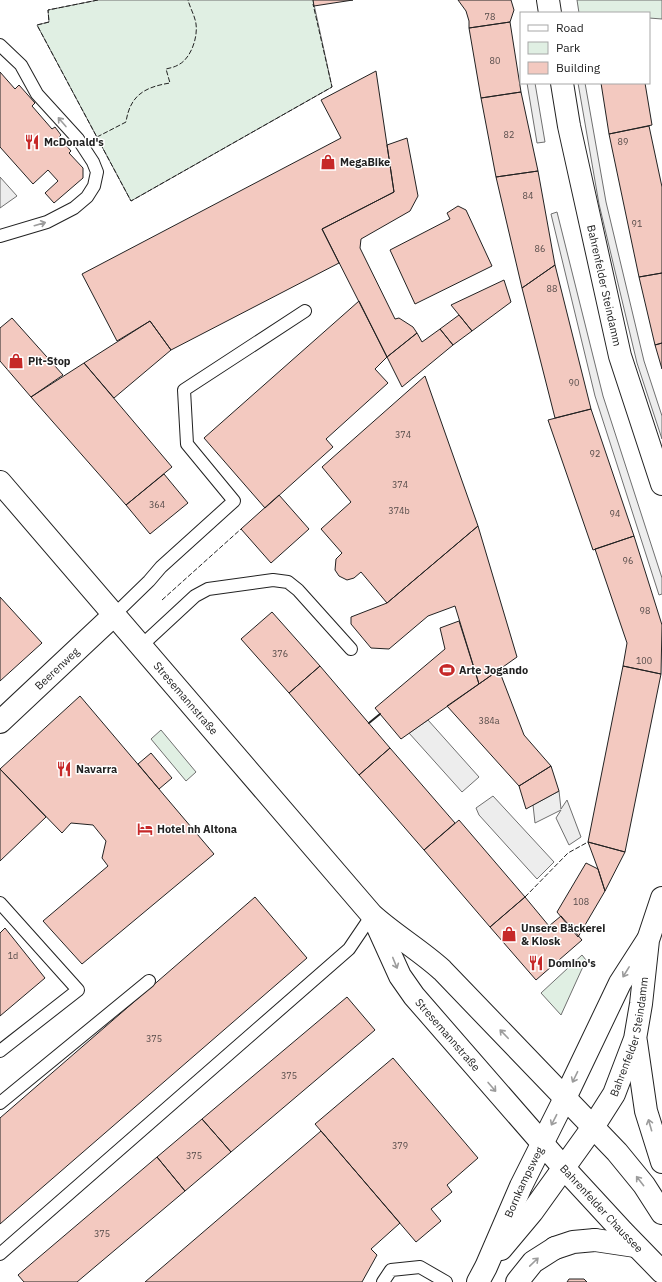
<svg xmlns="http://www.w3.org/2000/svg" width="662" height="1282" viewBox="0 0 662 1282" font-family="'IBM Plex Sans',sans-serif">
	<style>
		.green { fill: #e0efe3; stroke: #6f6f6f }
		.parking { fill: #ededed; stroke: #6f6f6f }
		.building { fill: #f3c9c0; stroke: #222 }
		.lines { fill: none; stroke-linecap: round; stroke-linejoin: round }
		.service-casing { stroke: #222; stroke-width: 14 }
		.minor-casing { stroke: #222; stroke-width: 24 }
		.tertiary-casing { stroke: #222; stroke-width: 24 }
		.secondary-casing { stroke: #222; stroke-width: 24 }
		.primary-casing { stroke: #222; stroke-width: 24 }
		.service { stroke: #fff; stroke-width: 12 }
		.minor { stroke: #fff; stroke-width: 22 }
		.tertiary { stroke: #fff; stroke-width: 22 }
		.secondary { stroke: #fff; stroke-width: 22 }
		.primary { stroke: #fff; stroke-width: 22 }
		.fence { stroke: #222; stroke-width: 1; stroke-dasharray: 5 2; stroke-linecap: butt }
		.wall { stroke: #222; stroke-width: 2 }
		.oneway { stroke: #9c9c9c }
		.labels { text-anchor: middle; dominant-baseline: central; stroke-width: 3; stroke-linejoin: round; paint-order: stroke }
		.number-label { font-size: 9px; fill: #564c4a }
		.poi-label { font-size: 11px; font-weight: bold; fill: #222; stroke: #fff; text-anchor: start }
		.street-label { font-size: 11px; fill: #222; stroke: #fff }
	</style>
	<rect width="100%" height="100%" fill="#fff"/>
	<path class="green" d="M 98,0 L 313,0 L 332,87 L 131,201 L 37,25 L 49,22 L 48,10 Z
		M 577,0 L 662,0 L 662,19 L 649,18 L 649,13 L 579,13 Z
		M 161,730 L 196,772 L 186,781 L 151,739 Z
		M 582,955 L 586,960 L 561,1015 L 541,993 Z"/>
	<path class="parking" d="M 527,83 L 535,83 L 545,142 L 537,143 Z
		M 578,83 L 585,83 L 606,202 L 644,361 L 662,416 L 662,439 L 637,363 L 599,204 Z
		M 0,177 L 17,196 L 0,208 Z
		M 557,212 L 603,396 L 662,578 L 662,594 L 659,595 L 595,396 L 551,214 Z
		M 428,720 L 479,777 L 462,792 L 409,733 Z
		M 559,791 L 561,809 L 567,800 L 581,837 L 569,845 L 556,818 L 561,810 L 535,823 L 533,805 Z
		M 493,796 L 554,862 L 537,879 L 479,815 L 476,808 Z"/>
	<path class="building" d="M 313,0 L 353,0 L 314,6 Z
		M 458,0 L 511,0 L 514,10 L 510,22 L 469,28 L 469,21 L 466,11 Z
		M 510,22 L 521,92 L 481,98 L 469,28 Z
		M 376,71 L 394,192 L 322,229 L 339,263 L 171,350 L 150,321 L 117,341 L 82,274 L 341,138 L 321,100 Z
		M 0,72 L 15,89 L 19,85 L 35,103 L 32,106 L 52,129 L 55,127 L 61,135 L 59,137 L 71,151 L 69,153 L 83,168 L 83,178 L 54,203 L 45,193 L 58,181 L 48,170 L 33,184 L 0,147 Z
		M 601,83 L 645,83 L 652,125 L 609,134 Z
		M 521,92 L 538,171 L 496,177 L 481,98 Z
		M 649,126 L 662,187 L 662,273 L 639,277 L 609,134 Z
		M 407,138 L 418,196 L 410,211 L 361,239 L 360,248 L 395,319 L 399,318 L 413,327 L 417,333 L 387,357 L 322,229 L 394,192 L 387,145 Z
		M 538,171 L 555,265 L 522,288 L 496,177 Z
		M 458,206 L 466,210 L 492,266 L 415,304 L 390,250 L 450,219 L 447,213 Z
		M 555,265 L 591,409 L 555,418 L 522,288 Z
		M 662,273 L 662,343 L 655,345 L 639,277 Z
		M 504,280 L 511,302 L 472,331 L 451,305 Z
		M 359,301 L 387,357 L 375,369 L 388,383 L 326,439 L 333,447 L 265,508 L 204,438 Z
		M 459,315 L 472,331 L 453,345 L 440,329 Z
		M 12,318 L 63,375 L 31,397 L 0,361 L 0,328 Z
		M 150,321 L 171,350 L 114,398 L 84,363 Z
		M 440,329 L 453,345 L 402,387 L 387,357 L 417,333 L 422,342 Z
		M 662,343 L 662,369 L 655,345 Z
		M 84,363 L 172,467 L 126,505 L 31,397 Z
		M 425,376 L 478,526 L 387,603 L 361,572 L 354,578 L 347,580 L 339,576 L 335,570 L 336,559 L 342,553 L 321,529 L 351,502 L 322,467 Z
		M 591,409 L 634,536 L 593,550 L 548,420 Z
		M 164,474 L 188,503 L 150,534 L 126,505 Z
		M 279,495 L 309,529 L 271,563 L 241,529 Z
		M 478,526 L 517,657 L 479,684 L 455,606 L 428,616 L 389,649 L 371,648 L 351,624 L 351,617 L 387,603 Z
		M 634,536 L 662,625 L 661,674 L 623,666 L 627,643 L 595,549 Z
		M 0,597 L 42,643 L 0,681 Z
		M 272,612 L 320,666 L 289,693 L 241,639 Z
		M 459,621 L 479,684 L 401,739 L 375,708 L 445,649 L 440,628 Z
		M 320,666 L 390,748 L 359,775 L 289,693 Z
		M 623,666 L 661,674 L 625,852 L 588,842 Z
		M 499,670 L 524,735 L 551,766 L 519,786 L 447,706 Z
		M 80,696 L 214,854 L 82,964 L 43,921 L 108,866 L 102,858 L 106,841 L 93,825 L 71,823 L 62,833 L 0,769 Z
		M 390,748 L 455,823 L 424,850 L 359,775 Z
		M 151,753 L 172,778 L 159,789 L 138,764 Z
		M 551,766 L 559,791 L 526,809 L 519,786 Z
		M 0,769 L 46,817 L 0,861 Z
		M 459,820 L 525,897 L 490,927 L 424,850 Z
		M 588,842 L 625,852 L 605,891 L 598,869 Z
		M 586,863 L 598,869 L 605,891 L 578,937 L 557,912 Z
		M 255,897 L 307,958 L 0,1224 L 0,1118 Z
		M 525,897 L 549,926 L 561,916 L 582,940 L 536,980 L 490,927 Z
		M 5,928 L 45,978 L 0,1016 L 0,933 Z
		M 347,997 L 375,1030 L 231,1152 L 202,1119 Z
		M 393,1058 L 478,1158 L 447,1185 L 452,1192 L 431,1209 L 441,1221 L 416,1242 L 315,1124 Z
		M 202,1119 L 231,1152 L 185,1191 L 157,1157 Z
		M 321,1131 L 400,1223 L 371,1249 L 377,1255 L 362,1282 L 145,1282 Z
		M 157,1157 L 185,1191 L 77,1282 L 24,1282 L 18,1275 Z
		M 569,1279 L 584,1279 L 587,1282 L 567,1282 Z"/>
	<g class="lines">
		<g class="service-casing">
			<path id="service" d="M 0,45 L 21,65 L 37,94 L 78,139 L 93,162 L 97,172 L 94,186 L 87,197 L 74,208 L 47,222 L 0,236
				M 114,615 L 149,581 L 161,567 L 234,501 L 187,444 L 184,390 L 305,311
				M 141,646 L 195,596 L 208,589 L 273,580 L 288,582 L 298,590 L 351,649
				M 0,903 L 78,990 L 0,1051
				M 0,1103 L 149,981
				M 0,1254 L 349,949 L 372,915
				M 383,1282 L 391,1270 L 420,1267 L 446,1282"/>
		</g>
		<g class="minor-casing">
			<g id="minor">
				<path id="s1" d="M 0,722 L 114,615"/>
			</g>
		</g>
		<g class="tertiary-casing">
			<g id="tertiary">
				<path d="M 548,0 L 550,13"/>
				<path id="s2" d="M 562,83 L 569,126 L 620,356 L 662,484"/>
				<path d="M 636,1042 L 646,1111 L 662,1162"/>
				<path d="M 565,1098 L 620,983 L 647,941"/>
				<path id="s3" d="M 593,1127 L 614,1094 L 635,1039 L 641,1004 L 648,940 L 662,898"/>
			</g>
		</g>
		<g class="secondary-casing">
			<g id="secondary">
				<path d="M 595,1240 L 635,1246"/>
				<path d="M 501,1249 L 532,1212 L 593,1127"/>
				<path id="s4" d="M 478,1282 L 486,1267 L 521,1186 L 565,1098"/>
				<path d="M 517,1282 L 533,1262 L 555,1248"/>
			</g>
		</g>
		<g class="primary-casing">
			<g id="primary">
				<path id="s5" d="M 0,482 L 372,915 C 394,935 420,950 442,970 L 617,1152 L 644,1185 L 662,1213"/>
				<path id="s6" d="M 376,923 L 400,976 L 414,996 L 563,1167 L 623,1232 L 662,1272"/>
				<path d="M 555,1248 L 573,1242 L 595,1240"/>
			</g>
		</g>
		<use href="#service" class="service"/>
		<use href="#minor" class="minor"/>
		<use href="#tertiary" class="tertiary"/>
		<use href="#secondary" class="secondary"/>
		<use href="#primary" class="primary"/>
		<path class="fence" d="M 98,0 L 48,10 L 49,22 L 37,25 L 131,201 L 332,87 L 313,4
			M 97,137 L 126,122 C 130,95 145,87 170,83 L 166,69 C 170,68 175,67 178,65 C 191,59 198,37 196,24 C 195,16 190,8 188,0
			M 162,600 L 241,529
			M 525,897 L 568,853 L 588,842"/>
		<path class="wall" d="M 369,723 L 380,714"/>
	</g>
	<defs><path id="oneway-shaft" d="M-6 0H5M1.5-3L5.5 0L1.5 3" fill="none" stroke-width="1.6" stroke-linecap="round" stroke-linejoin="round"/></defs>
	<g class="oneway">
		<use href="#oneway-shaft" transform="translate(62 122) rotate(-131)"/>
		<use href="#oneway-shaft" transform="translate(40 224) rotate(-16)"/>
		<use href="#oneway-shaft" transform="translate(395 963) rotate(68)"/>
		<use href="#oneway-shaft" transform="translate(626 972) rotate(122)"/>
		<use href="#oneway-shaft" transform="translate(504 1034) rotate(-134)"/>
		<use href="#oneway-shaft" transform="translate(575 1077) rotate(116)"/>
		<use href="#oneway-shaft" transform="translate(492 1087) rotate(49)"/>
		<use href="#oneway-shaft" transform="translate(554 1120) rotate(117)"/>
		<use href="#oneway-shaft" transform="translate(650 1125) rotate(-106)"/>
		<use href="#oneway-shaft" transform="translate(640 1181) rotate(-128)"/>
		<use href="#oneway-shaft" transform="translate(534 1262) rotate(-44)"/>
	</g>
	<defs>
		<g id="restaurant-bare" transform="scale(1.2)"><path d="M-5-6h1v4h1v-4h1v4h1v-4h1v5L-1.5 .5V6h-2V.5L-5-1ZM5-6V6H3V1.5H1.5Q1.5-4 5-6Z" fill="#c62828" stroke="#fff" stroke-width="2.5" paint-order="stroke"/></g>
		<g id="shop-bare" transform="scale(1.2)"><path d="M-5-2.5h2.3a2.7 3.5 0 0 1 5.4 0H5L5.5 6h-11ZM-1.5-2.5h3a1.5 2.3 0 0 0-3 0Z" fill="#c62828" stroke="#fff" stroke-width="2.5" paint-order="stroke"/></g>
		<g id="stadium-bare" transform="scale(1.2)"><path d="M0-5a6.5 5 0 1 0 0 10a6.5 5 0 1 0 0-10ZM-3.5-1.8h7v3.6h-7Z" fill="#c62828" stroke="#fff" stroke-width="2.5" paint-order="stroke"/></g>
		<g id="hotel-bare" transform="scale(1.2)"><path d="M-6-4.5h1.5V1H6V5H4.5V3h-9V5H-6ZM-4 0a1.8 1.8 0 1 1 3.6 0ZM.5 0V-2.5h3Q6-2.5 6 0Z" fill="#c62828" stroke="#fff" stroke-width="2.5" paint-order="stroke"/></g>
	</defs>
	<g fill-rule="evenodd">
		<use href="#restaurant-bare" x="32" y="142"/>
		<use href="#shop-bare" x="328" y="162"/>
		<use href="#shop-bare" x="16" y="361"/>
		<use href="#stadium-bare" x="447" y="670"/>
		<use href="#restaurant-bare" x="64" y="769"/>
		<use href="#hotel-bare" x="145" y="829"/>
		<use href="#shop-bare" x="509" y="934"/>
		<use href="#restaurant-bare" x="536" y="963"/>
	</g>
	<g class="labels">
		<g class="number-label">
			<text x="490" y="16">78</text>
			<text x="495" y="60">80</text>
			<text x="509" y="134">82</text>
			<text x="623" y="141">89</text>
			<text x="528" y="195">84</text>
			<text x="637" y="223">91</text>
			<text x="540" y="248">86</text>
			<text x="552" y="288">88</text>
			<text x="574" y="382">90</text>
			<text x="403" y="434">374</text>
			<text x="595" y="453">92</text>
			<text x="400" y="484">374</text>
			<text x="157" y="504">364</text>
			<text x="399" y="510">374b</text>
			<text x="615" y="513">94</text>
			<text x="628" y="560">96</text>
			<text x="645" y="610">98</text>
			<text x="280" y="653">376</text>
			<text x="644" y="660">100</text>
			<text x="489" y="720">384a</text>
			<text x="581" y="901">108</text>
			<text x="13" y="955">1d</text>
			<text x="154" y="1038">375</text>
			<text x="289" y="1075">375</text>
			<text x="400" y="1145">379</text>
			<text x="194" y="1155">375</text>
			<text x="102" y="1233">375</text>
		</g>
		<g class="poi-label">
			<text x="44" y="142">McDonald's</text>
			<text x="340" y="162">MegaBike</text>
			<text x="28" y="361">Pit-Stop</text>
			<text x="459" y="670">Arte Jogando</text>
			<text x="76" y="769">Navarra</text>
			<text x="157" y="829">Hotel nh Altona</text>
			<text x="521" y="928">Unsere Bäckerei<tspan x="521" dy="13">&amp; Kiosk</tspan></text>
			<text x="548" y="963">Domino's</text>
		</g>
		<g class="street-label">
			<text stroke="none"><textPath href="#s2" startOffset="207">Bahrenfelder Steindamm</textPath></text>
			<text stroke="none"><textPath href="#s1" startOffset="78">Beerenweg</textPath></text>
			<text stroke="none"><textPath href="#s5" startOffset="285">Stresemannstraße</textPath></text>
			<text stroke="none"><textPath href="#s6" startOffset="134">Stresemannstraße</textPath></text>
			<text stroke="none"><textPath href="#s3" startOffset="99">Bahrenfelder Steindamm</textPath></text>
			<text stroke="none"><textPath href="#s4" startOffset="110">Bornkampsweg</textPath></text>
			<text stroke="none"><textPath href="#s6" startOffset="366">Bahrenfelder Chaussee</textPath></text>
		</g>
	</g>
	<rect x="520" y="12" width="130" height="72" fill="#ffffff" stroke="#a7a7a7"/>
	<rect x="528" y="25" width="20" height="6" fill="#ffffff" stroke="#a7a7a7"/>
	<text x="556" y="32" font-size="12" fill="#222222">Road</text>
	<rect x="528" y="42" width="20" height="12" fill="#e0efe3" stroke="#a7a7a7"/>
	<text x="556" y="52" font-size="12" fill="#222222">Park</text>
	<rect x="528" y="62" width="20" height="12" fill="#f3c9c0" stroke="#a7a7a7"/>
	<text x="556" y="72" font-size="12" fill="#222222">Building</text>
</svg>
